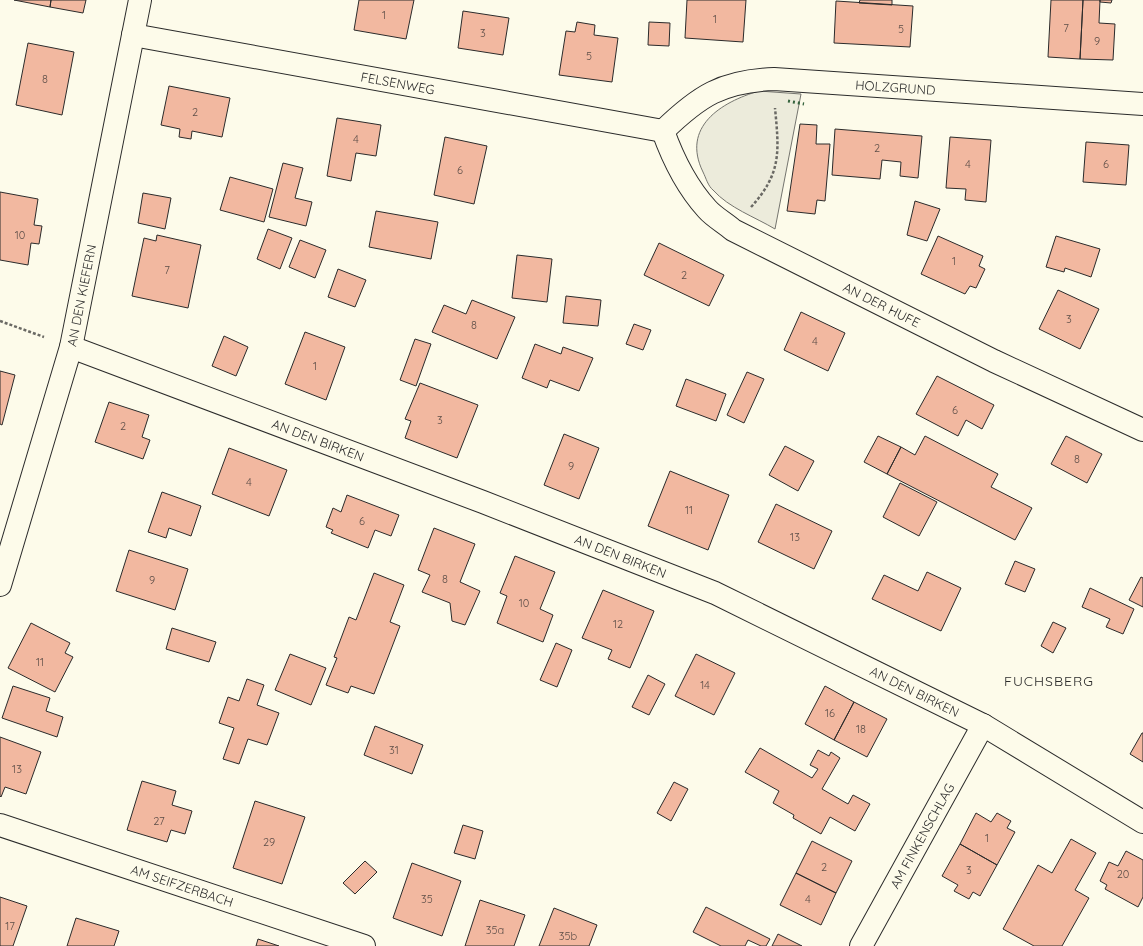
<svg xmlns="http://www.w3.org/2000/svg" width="1143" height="946" viewBox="0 0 1143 946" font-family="Quicksand,sans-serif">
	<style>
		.green { fill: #ecebdb; stroke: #74746e }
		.building { fill: #f2b8a0; stroke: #2b2b2b }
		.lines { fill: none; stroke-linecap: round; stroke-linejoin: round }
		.street-casing { stroke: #2b2b2b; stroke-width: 24 }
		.path { stroke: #6a6964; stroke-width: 2.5; stroke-dasharray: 3 2; stroke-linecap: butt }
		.street { stroke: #fdfbea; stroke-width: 22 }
		.hedge { stroke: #34623c; stroke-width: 3; stroke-dasharray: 2 3; stroke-linecap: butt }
		.labels { text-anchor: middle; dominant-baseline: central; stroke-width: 3; stroke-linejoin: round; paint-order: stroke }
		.number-label { font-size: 11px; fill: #5d4e48 }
		.street-label { font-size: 13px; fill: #2b2b2b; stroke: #fdfbea }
		.neighbourhood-label { font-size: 14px; letter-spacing: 1px; fill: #2b2b2b; stroke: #fdfbea }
	</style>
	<rect width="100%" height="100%" fill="#fdfbea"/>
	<path class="green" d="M 759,91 L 801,94 L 775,229 C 755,217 729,208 713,190 C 708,186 706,178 703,172 C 681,127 721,102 759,91 Z"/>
	<path class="building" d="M 14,0 L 51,0 L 50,7 Z
		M 51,0 L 86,0 L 83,13 L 50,7 Z
		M 359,0 L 414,0 L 406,39 L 354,30 Z
		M 687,0 L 746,0 L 743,42 L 685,38 Z
		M 860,0 L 892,0 L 892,5 L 859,3 Z
		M 1051,0 L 1083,0 L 1080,59 L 1048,57 Z
		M 1083,0 L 1100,0 L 1099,23 L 1115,24 L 1113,60 L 1080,59 Z
		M 1100,0 L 1112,0 L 1111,3 L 1100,2 Z
		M 836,1 L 913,6 L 910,47 L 834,43 Z
		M 463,11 L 509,18 L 503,55 L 458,48 Z
		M 577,22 L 595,25 L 594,35 L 618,38 L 612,82 L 559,75 L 566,31 L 575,32 Z
		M 649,22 L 670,23 L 669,46 L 648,45 Z
		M 28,43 L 74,52 L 62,115 L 16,105 Z
		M 169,86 L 230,98 L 222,137 L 192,131 L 191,139 L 179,137 L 180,129 L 161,125 Z
		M 337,118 L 381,125 L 376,156 L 356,153 L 351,181 L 327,176 Z
		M 800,124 L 817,125 L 816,144 L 830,144 L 825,201 L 817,200 L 815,214 L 787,211 Z
		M 835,129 L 922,136 L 918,178 L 900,176 L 901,162 L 882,160 L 880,179 L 832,175 Z
		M 445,137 L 487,146 L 474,204 L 434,195 Z
		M 950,137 L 991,140 L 986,202 L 965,200 L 966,189 L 946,188 Z
		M 1086,142 L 1129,145 L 1126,185 L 1083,182 Z
		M 283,163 L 303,168 L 295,198 L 312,202 L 306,226 L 269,217 Z
		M 230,177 L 273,189 L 264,222 L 220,210 Z
		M 0,192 L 38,199 L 34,225 L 42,226 L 39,244 L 31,243 L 28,265 L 0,260 Z
		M 143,193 L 171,198 L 165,229 L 138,223 Z
		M 915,201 L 940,209 L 927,241 L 907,235 Z
		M 376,211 L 438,222 L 431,259 L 369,247 Z
		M 268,229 L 292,238 L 280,269 L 257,259 Z
		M 157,235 L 201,245 L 188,308 L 132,296 L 144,238 L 156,241 Z
		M 938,236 L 983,256 L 979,266 L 985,269 L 976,288 L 970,286 L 965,294 L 921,274 Z
		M 1056,236 L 1100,249 L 1091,277 L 1065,268 L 1064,272 L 1046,267 Z
		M 300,240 L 326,250 L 315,278 L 289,267 Z
		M 659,243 L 724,275 L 709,306 L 644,275 Z
		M 517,255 L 552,259 L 547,302 L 512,298 Z
		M 338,269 L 366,280 L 355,307 L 328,297 Z
		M 1058,290 L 1099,309 L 1080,349 L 1039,329 Z
		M 566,296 L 601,300 L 598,326 L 563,323 Z
		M 472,300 L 515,317 L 497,359 L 432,332 L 444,305 L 466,314 Z
		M 801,312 L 845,333 L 828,371 L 784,350 Z
		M 634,324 L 651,330 L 643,350 L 626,344 Z
		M 305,332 L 345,347 L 326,400 L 285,384 Z
		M 224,336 L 248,347 L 236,376 L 212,366 Z
		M 415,339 L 431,344 L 416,386 L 400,380 Z
		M 535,344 L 561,354 L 563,347 L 593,358 L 579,391 L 550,380 L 547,388 L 522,378 Z
		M 0,371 L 15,375 L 2,425 L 0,424 Z
		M 747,372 L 764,379 L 744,423 L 727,415 Z
		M 937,376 L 994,405 L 982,429 L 966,420 L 958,436 L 916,414 Z
		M 686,379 L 726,394 L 716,421 L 676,406 Z
		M 420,383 L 478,405 L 457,458 L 405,438 L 411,421 L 405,419 Z
		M 109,402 L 149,415 L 142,437 L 150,440 L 143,459 L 95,442 Z
		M 564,434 L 599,448 L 579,499 L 544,485 Z
		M 878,436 L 901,447 L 887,474 L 864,462 Z
		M 925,436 L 998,474 L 991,487 L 1032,508 L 1015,540 L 887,474 L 901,447 L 915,455 Z
		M 1066,436 L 1102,454 L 1087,483 L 1051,464 Z
		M 785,446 L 814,461 L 798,491 L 769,475 Z
		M 229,448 L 287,470 L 269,516 L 212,494 Z
		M 670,471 L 729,495 L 708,550 L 648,526 Z
		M 900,483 L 937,502 L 919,536 L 883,517 Z
		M 162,492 L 201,506 L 191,536 L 169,528 L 166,538 L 148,532 Z
		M 347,495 L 399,515 L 391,536 L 375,530 L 368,548 L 331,533 L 333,530 L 326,527 L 333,508 L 341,512 Z
		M 776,504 L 832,531 L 814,569 L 758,542 Z
		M 434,528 L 475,544 L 460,582 L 480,591 L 465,625 L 452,621 L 450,603 L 422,592 L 430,575 L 418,570 Z
		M 129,550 L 188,569 L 175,610 L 116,591 Z
		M 515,556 L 555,572 L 540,609 L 553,615 L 543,642 L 497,623 L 507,596 L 500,593 Z
		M 1015,561 L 1035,569 L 1025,592 L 1005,584 Z
		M 927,572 L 961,588 L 941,631 L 872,599 L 884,575 L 918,591 Z
		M 374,573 L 404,585 L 390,622 L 400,626 L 374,694 L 351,686 L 348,693 L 326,685 L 337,658 L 334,657 L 349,617 L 356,620 Z
		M 1141,577 L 1143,578 L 1143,607 L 1129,600 Z
		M 1090,588 L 1134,609 L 1123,634 L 1106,627 L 1110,619 L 1082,607 Z
		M 603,590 L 654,611 L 630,668 L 608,659 L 612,650 L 582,638 Z
		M 1053,622 L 1066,628 L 1053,653 L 1041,646 Z
		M 31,623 L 70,643 L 65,653 L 73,657 L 55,692 L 8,668 Z
		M 172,628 L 216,642 L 209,662 L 166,649 Z
		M 556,643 L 572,650 L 557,687 L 540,680 Z
		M 290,654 L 326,668 L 311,705 L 275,690 Z
		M 696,654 L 735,673 L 714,715 L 675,696 Z
		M 648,675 L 665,684 L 649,715 L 632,707 Z
		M 247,679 L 264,685 L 257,705 L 279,713 L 267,745 L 248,739 L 239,764 L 223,759 L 234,728 L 219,723 L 228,697 L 239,701 Z
		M 13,686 L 50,698 L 46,711 L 63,717 L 57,737 L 2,718 Z
		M 825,686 L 854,702 L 834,740 L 805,724 Z
		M 854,702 L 887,719 L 867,757 L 834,740 Z
		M 375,726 L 423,745 L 412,774 L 364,755 Z
		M 1142,733 L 1143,733 L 1143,762 L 1130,754 Z
		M 0,737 L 41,752 L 26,794 L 5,787 L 1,797 L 0,796 Z
		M 760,748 L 812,778 L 818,769 L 810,765 L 818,750 L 829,756 L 831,752 L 840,758 L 822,789 L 848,804 L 853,795 L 870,804 L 855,831 L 830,817 L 821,834 L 793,818 L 794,815 L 773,803 L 779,791 L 745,772 Z
		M 142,781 L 176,791 L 172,805 L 192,811 L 185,834 L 171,830 L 167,842 L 127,830 Z
		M 674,782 L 688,789 L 671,821 L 657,813 Z
		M 255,801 L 305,817 L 282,884 L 233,868 Z
		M 976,813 L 991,822 L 997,813 L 1011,821 L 1007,828 L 1015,832 L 997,865 L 960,844 Z
		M 463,825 L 483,831 L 475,859 L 454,853 Z
		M 1071,839 L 1096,853 L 1075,890 L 1089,898 L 1062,946 L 1034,946 L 1003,929 L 1038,865 L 1052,873 Z
		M 812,841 L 852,861 L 836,893 L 796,873 Z
		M 960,844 L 997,865 L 980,896 L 973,892 L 969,899 L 954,891 L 958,885 L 942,876 Z
		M 1126,851 L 1143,860 L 1143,897 L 1138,907 L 1105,889 L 1107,885 L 1100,881 L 1109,862 L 1118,866 Z
		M 365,861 L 377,872 L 355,894 L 343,883 Z
		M 412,863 L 461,881 L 442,936 L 393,918 Z
		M 796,873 L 836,893 L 821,925 L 780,905 Z
		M 0,897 L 27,906 L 13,946 L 0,946 Z
		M 480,900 L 525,915 L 514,946 L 465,946 Z
		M 706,907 L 770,939 L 766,946 L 761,946 L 748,940 L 745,946 L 721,946 L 693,932 Z
		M 554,908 L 597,925 L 589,946 L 539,946 Z
		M 76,918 L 119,931 L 114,946 L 67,946 Z
		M 778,934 L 802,946 L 772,946 Z
		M 258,939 L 279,946 L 256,946 Z"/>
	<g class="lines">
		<g class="street-casing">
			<g id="street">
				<path id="s1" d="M 133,35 L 663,131"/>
				<path id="s2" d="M 663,131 C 673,159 687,187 707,209 C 714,217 725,223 733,230 L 994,361 L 1143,430"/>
				<path id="s3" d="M 663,131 C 699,96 722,81 774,79 L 1143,104"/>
				<path id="s4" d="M 71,347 L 483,502 L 715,593 L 983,725 L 1143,822"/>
				<path id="s5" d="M 0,585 L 71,347 L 140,0"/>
				<path id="s6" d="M 0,825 L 364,946"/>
				<path id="s7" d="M 861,946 L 983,725"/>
			</g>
		</g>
		<path class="path" d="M 751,207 C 782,173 779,151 775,108
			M 0,321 L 44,337"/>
		<use href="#street" class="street"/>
		<path class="hedge" d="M 788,101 L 804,104"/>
	</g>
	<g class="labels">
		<g class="number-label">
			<text x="384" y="15">1</text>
			<text x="715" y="19">1</text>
			<text x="1066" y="28">7</text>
			<text x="901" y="29">5</text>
			<text x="483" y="33">3</text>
			<text x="1097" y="41">9</text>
			<text x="589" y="56">5</text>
			<text x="45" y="79">8</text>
			<text x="195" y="112">2</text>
			<text x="356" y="139">4</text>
			<text x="877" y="148">2</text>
			<text x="968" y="164">4</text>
			<text x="1106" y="164">6</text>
			<text x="460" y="170">6</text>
			<text x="20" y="235">10</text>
			<text x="954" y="261">1</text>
			<text x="167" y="270">7</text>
			<text x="684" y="275">2</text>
			<text x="1069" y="319">3</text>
			<text x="474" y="325">8</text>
			<text x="815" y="341">4</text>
			<text x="315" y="366">1</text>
			<text x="955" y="410">6</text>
			<text x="440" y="420">3</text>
			<text x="123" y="426">2</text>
			<text x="1077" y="459">8</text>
			<text x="571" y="466">9</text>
			<text x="249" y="482">4</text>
			<text x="689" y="510">11</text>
			<text x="362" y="521">6</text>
			<text x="795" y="537">13</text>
			<text x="445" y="579">8</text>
			<text x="152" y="580">9</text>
			<text x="524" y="603">10</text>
			<text x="618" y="624">12</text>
			<text x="40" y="662">11</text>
			<text x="705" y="685">14</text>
			<text x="830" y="713">16</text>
			<text x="861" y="729">18</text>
			<text x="394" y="750">31</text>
			<text x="17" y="769">13</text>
			<text x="159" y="821">27</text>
			<text x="987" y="838">1</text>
			<text x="269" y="842">29</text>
			<text x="824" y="867">2</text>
			<text x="969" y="870">3</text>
			<text x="1123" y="874">20</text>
			<text x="427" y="899">35</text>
			<text x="808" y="899">4</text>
			<text x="10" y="926">17</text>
			<text x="495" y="930">35a</text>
			<text x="568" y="936">35b</text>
		</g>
		<g class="street-label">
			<text stroke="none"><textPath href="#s1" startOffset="269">FELSENWEG</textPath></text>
			<text stroke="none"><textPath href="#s3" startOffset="248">HOLZGRUND</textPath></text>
			<text stroke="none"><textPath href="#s5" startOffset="301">AN DEN KIEFERN</textPath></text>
			<text stroke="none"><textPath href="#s2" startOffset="290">AN DER HUFE</textPath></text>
			<text stroke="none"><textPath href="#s4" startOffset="264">AN DEN BIRKEN</textPath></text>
			<text stroke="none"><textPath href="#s4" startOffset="588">AN DEN BIRKEN</textPath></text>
			<text stroke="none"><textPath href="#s4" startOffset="912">AN DEN BIRKEN</textPath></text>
			<text stroke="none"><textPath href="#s7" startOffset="126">AM FINKENSCHLAG</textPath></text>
			<text stroke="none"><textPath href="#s6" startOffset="192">AM SEIFZERBACH</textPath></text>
		</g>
		<g class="neighbourhood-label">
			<text x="1049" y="681">FUCHSBERG</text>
		</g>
	</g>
</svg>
